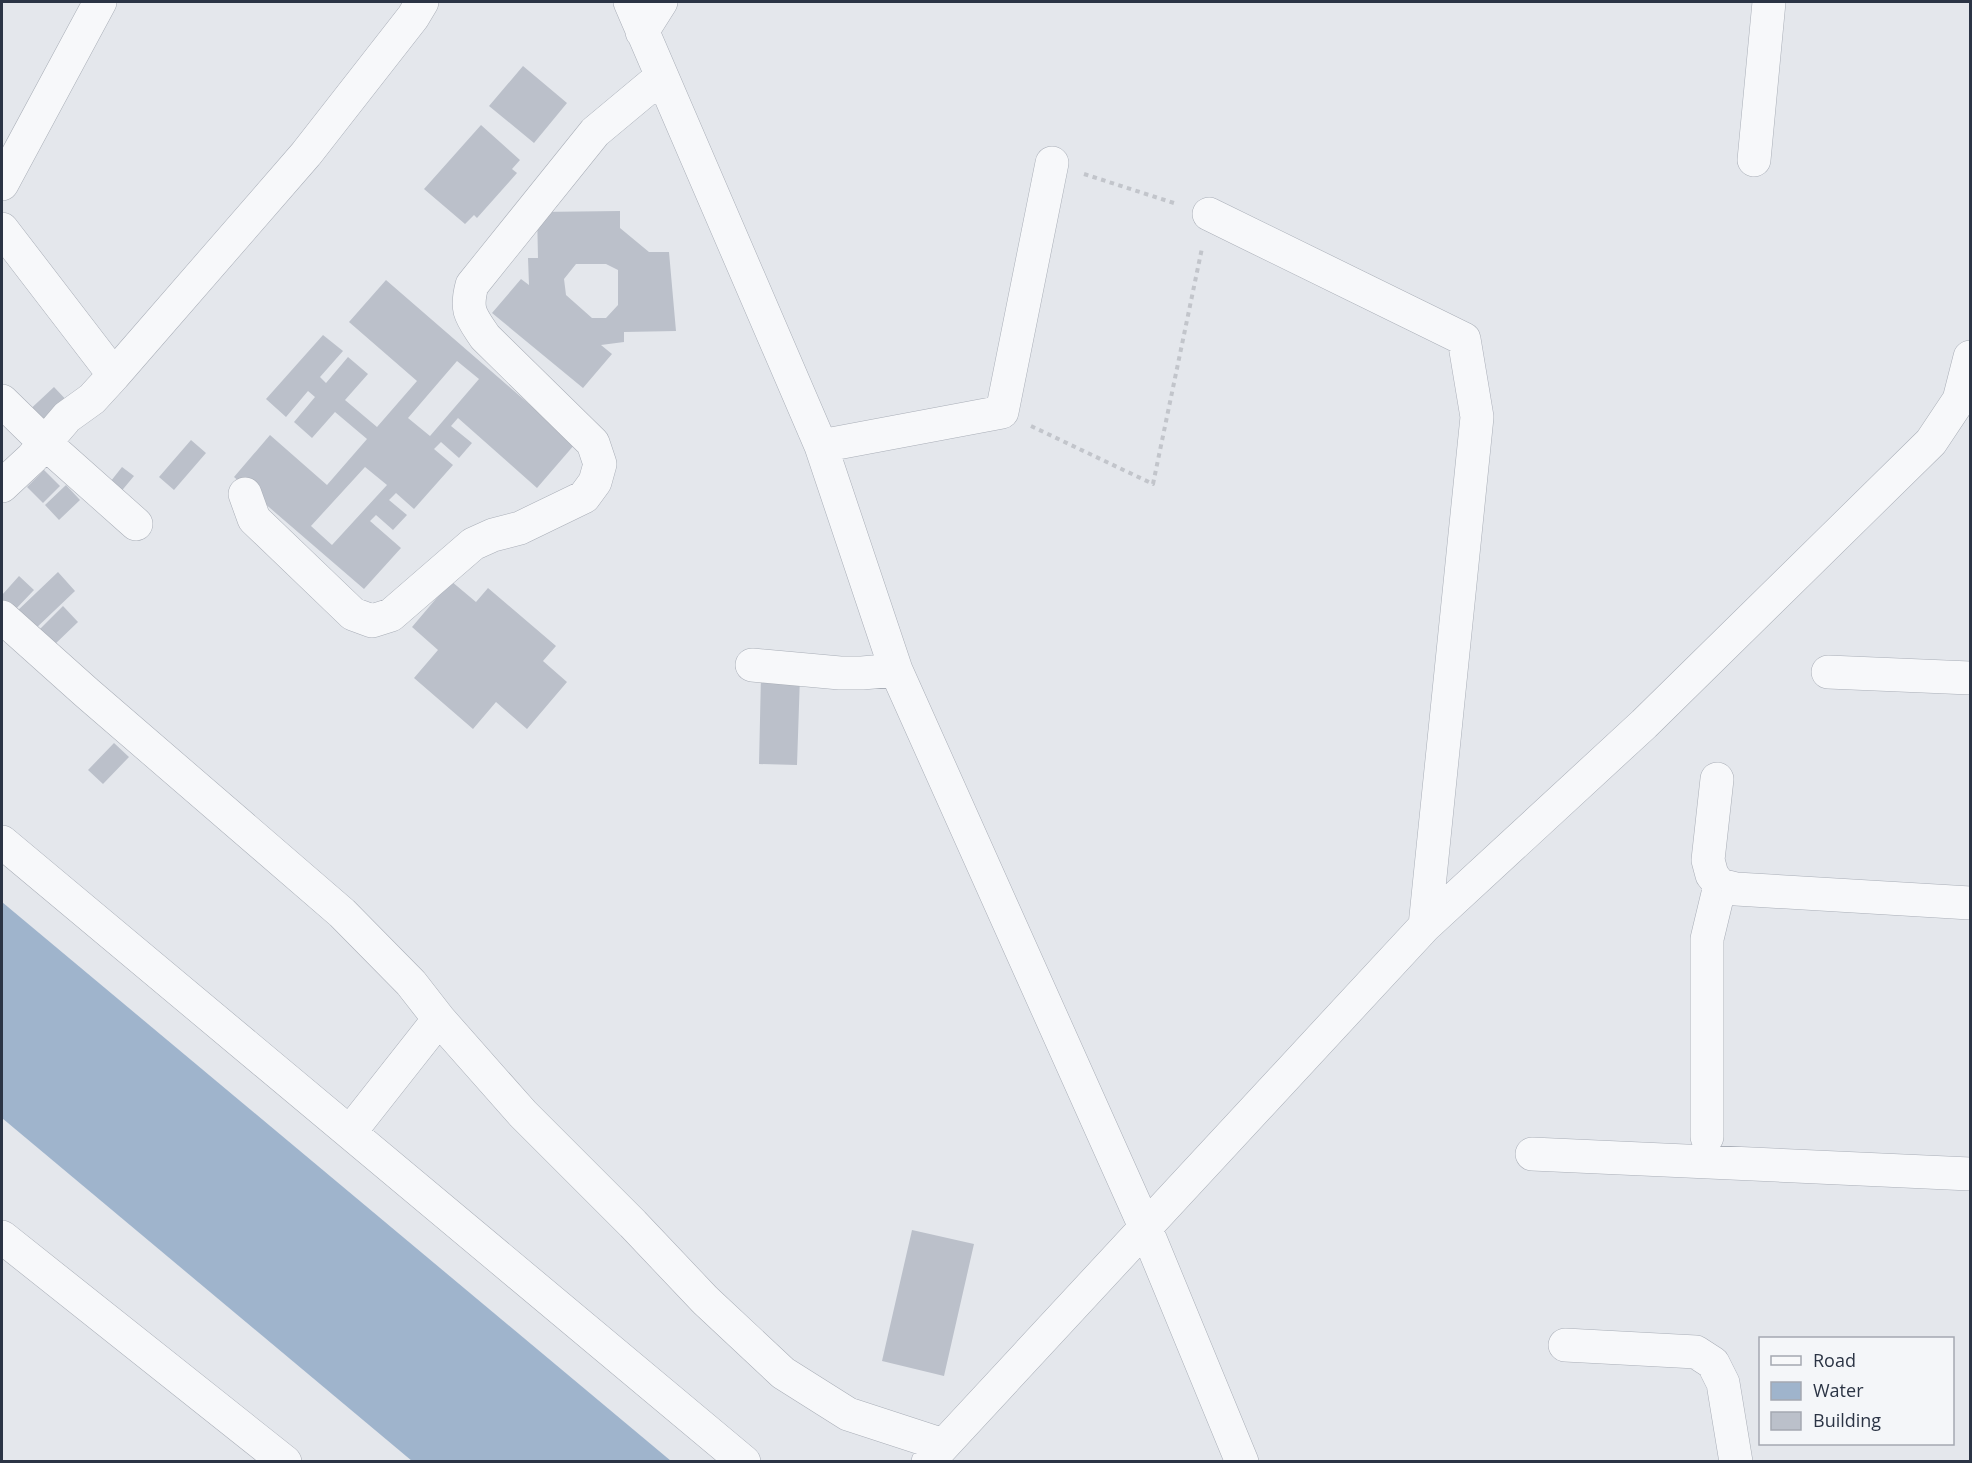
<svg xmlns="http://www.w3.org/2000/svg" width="1972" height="1463" viewBox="0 0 1972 1463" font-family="'Open Sans',sans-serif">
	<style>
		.water { fill: #9fb4cc }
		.building { fill: #bbc0ca; fill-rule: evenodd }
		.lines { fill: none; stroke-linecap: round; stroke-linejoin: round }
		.minor-casing { stroke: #a9aeb7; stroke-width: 34 }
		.path { stroke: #c2c5cb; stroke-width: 4; stroke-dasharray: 4.5 4.5; stroke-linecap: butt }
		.minor { stroke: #f7f8fa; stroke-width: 33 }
	</style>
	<rect width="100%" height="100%" fill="#e4e7ec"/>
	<path class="water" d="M 2,902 L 671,1461 L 412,1461 L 2,1118 Z"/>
	<path class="building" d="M 523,66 L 567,103 L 534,143 L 489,106 Z
		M 481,125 L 520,160 L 512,169 L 517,173 L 477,218 L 474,215 L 465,224 L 424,189 Z
		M 620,211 L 620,228 L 649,252 L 669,252 L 676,331 L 624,332 L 624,342 L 601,345 L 612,354 L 583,388 L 492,313 L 521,279 L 529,285 L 528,258 L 538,258 L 537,212 ZM 576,264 L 606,264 L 618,270 L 618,305 L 606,318 L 592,318 L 566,295 L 564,279 Z
		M 386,280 L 575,444 L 537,488 L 458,418 L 451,426 L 472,443 L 459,458 L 441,442 L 434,449 L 453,465 L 414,509 L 396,493 L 389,500 L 407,515 L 393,530 L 376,515 L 370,521 L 401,548 L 364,589 L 234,477 L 270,435 L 327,485 L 367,439 L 335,412 L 312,438 L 294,422 L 315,397 L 308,391 L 286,417 L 266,399 L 323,335 L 343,351 L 320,377 L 326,383 L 348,357 L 368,374 L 345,400 L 377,427 L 417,381 L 349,322 ZM 457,361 L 479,379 L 430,436 L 408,418 ZM 365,467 L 387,485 L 332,545 L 311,526 Z
		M 54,387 L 71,405 L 41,433 L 24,415 Z
		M 191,440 L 206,453 L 174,490 L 159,477 Z
		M 122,467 L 134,476 L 114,500 L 103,491 Z
		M 44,470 L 60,486 L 43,503 L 27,487 Z
		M 66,485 L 80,500 L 59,520 L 45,505 Z
		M 58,572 L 75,591 L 33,631 L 15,613 Z
		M 19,576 L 34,590 L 13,612 L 2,602 L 2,595 Z
		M 451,581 L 476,602 L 488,588 L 556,646 L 543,661 L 567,682 L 527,729 L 496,702 L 473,729 L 414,678 L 438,650 L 412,627 Z
		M 63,606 L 78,622 L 53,646 L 38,631 Z
		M 761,675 L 800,676 L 797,765 L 759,764 Z
		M 114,743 L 129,757 L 103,784 L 88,770 Z
		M 912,1230 L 974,1244 L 944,1376 L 882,1361 Z"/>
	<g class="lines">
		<g class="minor-casing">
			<path id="minor" d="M 630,2 L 821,446 L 896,670 L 1146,1229 L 1242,1462
				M 642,32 L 661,2
				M 1754,160 L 1769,2
				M 2,184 L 100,2
				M 1209,214 L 1464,339 L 1477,417 L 1425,926
				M 2,229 L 114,375
				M 2,401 L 45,443 L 136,524
				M 821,446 L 1002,412 L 1052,163
				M 2,486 L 32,458 L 67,417 L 92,399 L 114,375 L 306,154 L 413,17 L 422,2
				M 245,494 L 254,519 L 353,614 L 372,621 L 391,615 L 473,544 L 493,535 L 520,528 L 584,497 L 595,482 L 600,464 L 593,443 L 485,337 C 471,316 465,311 472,285 L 595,132 L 661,77
				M 2,617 L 87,693 L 342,913 L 411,983 L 439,1019 L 350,1132
				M 752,665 L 840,673 L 862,673 L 896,670
				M 1828,672 L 1970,678
				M 1717,779 L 1708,860 L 1712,875 L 1720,885 L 1736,889 L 1970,903
				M 2,842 L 744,1462
				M 439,1019 L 523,1114 L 633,1224 L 705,1300 L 783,1373 L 848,1414 L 943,1445
				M 1707,1137 L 1707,939 L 1720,885
				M 1532,1154 L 1970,1174
				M 2,1237 L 285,1462
				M 1565,1345 L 1696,1352 L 1713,1363 L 1723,1383 L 1736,1462
				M 928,1462 L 1425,926 L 1644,724 L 1931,442 L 1959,400 L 1970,357"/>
		</g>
		<path class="path" d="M 1084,174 L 1177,204
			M 1031,426 L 1153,484 L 1202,248"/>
		<use href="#minor" class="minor"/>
	</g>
	<rect width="1972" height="1463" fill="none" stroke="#2b3445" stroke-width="6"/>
	<rect x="1759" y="1337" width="195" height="108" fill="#f4f6f9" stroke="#a4a8b1" stroke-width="1.5"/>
	<rect x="1771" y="1356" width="30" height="9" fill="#f7f8fa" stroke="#a4a8b1" stroke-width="1.5"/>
	<text x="1813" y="1367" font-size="18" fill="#2b3445">Road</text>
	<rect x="1771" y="1382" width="30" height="18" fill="#9fb4cc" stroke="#a4a8b1" stroke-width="1.5"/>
	<text x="1813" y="1397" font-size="18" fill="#2b3445">Water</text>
	<rect x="1771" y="1412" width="30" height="18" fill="#bbc0ca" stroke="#a4a8b1" stroke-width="1.5"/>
	<text x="1813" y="1427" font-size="18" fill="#2b3445">Building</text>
</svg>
